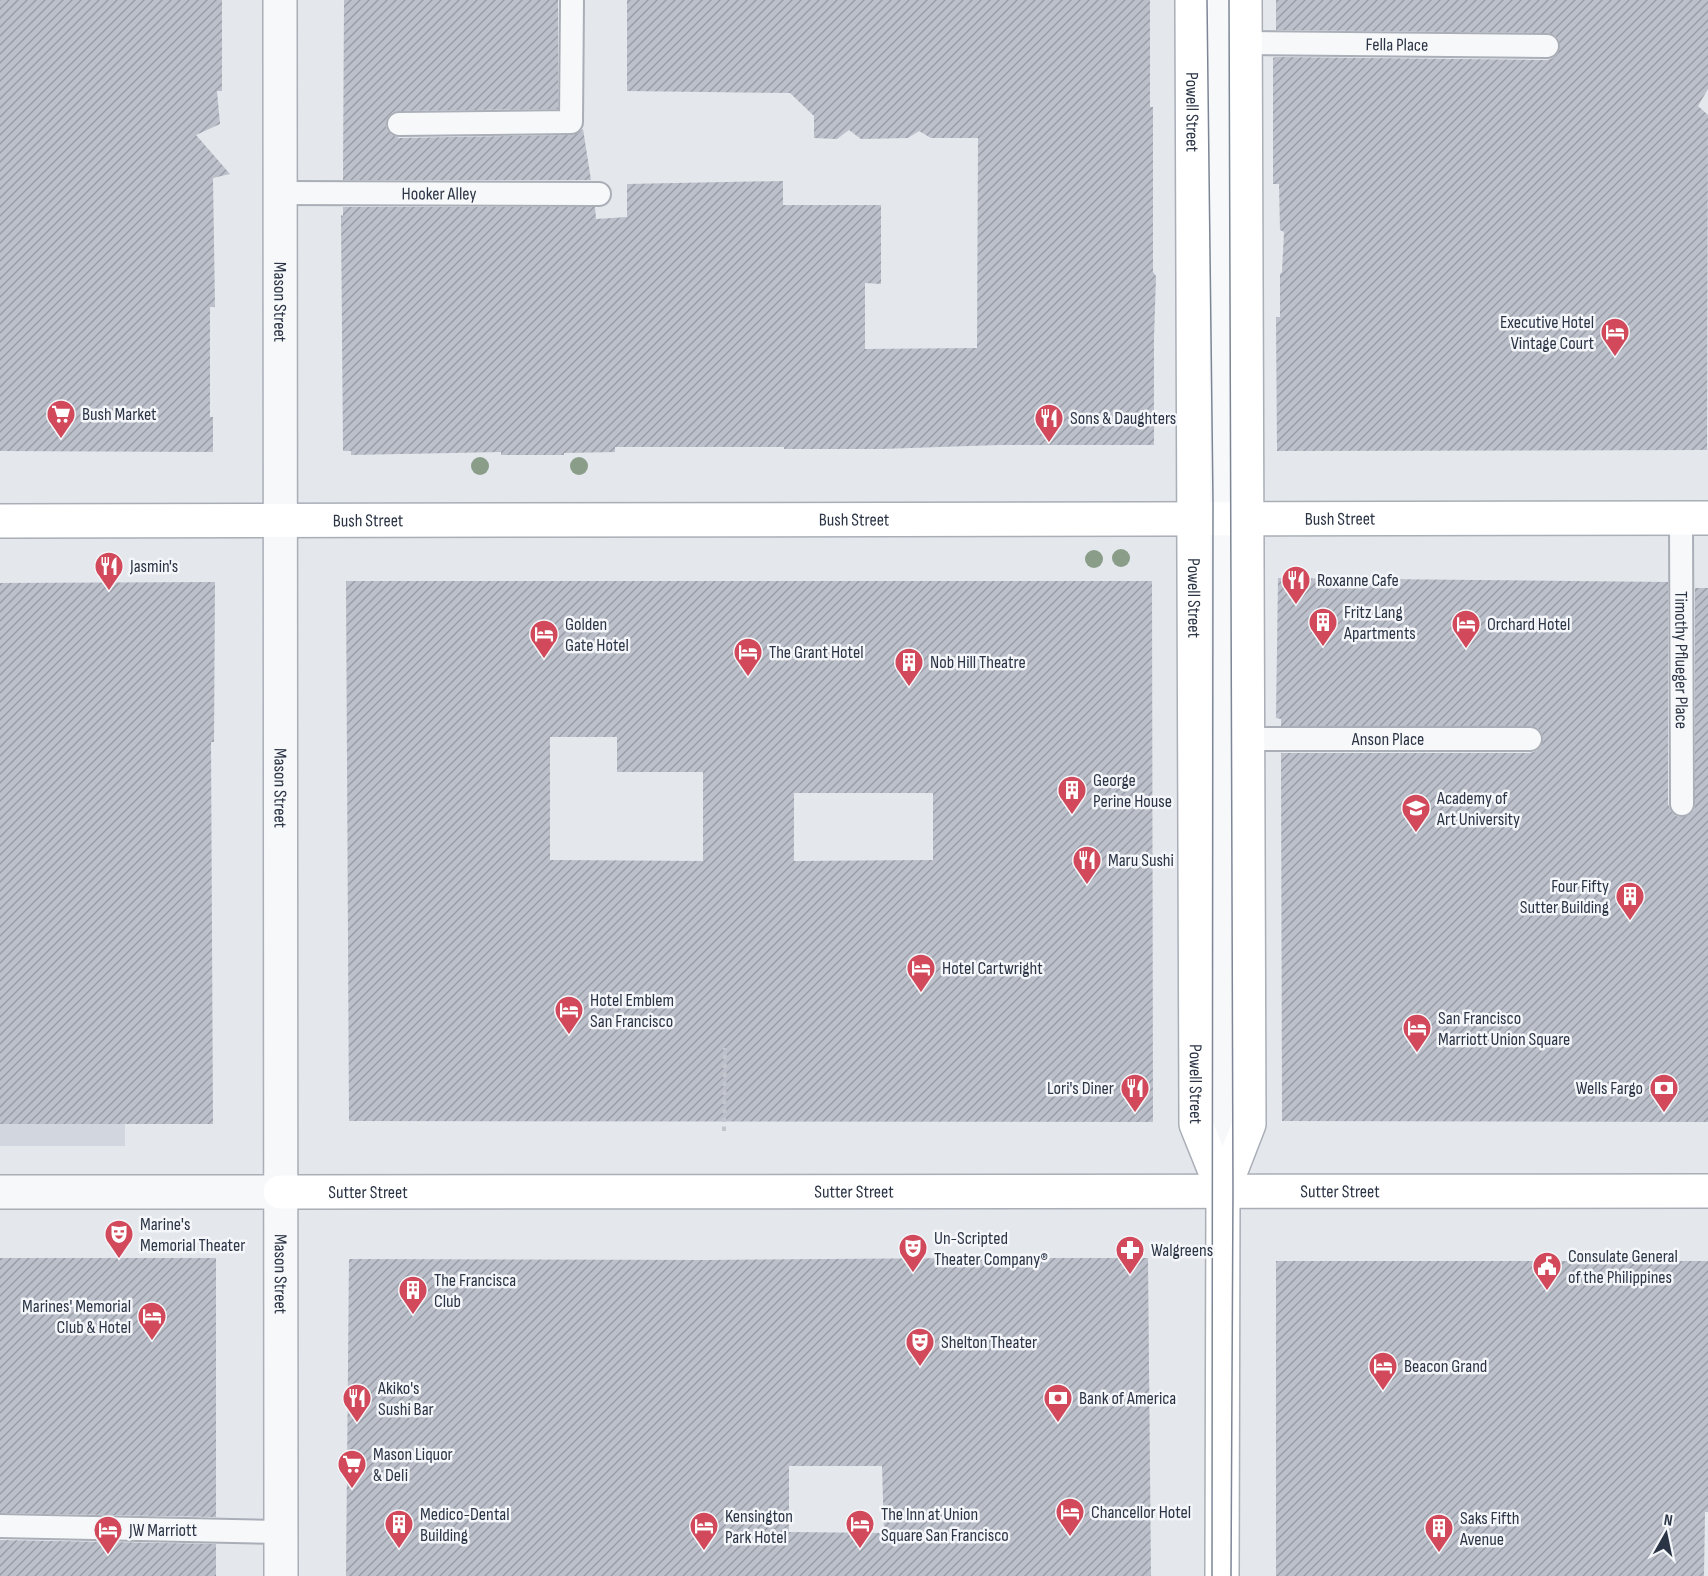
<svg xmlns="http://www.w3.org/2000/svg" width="1708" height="1576" viewBox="0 0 1708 1576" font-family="'Sofia Sans Condensed',sans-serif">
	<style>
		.built { fill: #d2d6de }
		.building { fill: url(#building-hatch); fill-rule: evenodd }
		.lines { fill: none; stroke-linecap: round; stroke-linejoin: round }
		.lane-casing { stroke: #a9aeb7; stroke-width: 26 }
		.street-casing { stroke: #a9aeb7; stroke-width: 36 }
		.secondary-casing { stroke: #a9aeb7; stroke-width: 36 }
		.path { stroke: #c2c5cb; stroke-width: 4; stroke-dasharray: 4.5 4.5; stroke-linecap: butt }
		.lane { stroke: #f7f8fa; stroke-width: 22 }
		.street { stroke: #f7f8fa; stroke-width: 33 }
		.secondary { stroke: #fff; stroke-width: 33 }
		.tram { stroke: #7d8696; stroke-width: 1.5 }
		.tree { fill: #899d89 }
		.labels { text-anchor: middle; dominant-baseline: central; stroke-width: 5; stroke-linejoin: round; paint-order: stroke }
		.street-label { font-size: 18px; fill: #2b3445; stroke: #f4f6f9 }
		.poi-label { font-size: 18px; fill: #2b3445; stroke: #f4f6f9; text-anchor: start }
	</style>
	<defs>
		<pattern id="building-hatch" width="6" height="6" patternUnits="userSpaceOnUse" patternTransform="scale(1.5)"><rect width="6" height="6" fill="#bbc0ca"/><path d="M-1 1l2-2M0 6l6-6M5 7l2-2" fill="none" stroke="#989da6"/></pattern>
	</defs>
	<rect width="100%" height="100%" fill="#e4e7ec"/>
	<path class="built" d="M 0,1031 L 125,1051 L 125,1146 L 0,1146 Z"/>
	<path class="building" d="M 0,0 L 222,0 L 222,91 L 217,91 L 220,124 L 196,135 L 230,174 L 213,178 L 215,307 L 210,307 L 210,417 L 213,417 L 213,452 L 0,451 Z
		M 344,0 L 558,0 L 558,109 L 399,111 L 393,112 L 388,117 L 386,125 L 387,130 L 392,135 L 399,138 L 571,135 L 578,133 L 583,129 L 591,180 L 343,180 Z
		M 627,0 L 1150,0 L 1150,107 L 1153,107 L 1153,272 L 1156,276 L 1154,338 L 1154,445 L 999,445 L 881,449 L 784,449 L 784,447 L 615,447 L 615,452 L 564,453 L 564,455 L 501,455 L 501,452 L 351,455 L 351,451 L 343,451 L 341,215 L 343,216 L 343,207 L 595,207 L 596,219 L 627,217 L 627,184 L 783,181 L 783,205 L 881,205 L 881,284 L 865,283 L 865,349 L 977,348 L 978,138 L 931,138 L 919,131 L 908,138 L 861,139 L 849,130 L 837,139 L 814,138 L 814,116 L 790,93 L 627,91 Z
		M 1276,0 L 1708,0 L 1708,89 L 1698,106 L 1708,115 L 1707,450 L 1277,451 L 1276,317 L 1280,317 L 1280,274 L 1282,272 L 1284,232 L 1280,230 L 1279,184 L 1273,184 L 1273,58 L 1276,57 L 1547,60 L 1553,58 L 1558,53 L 1560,46 L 1558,39 L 1554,35 L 1547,33 L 1276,30 Z
		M 1278,578 L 1668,582 L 1668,804 L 1671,811 L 1676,816 L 1681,817 L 1689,815 L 1694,810 L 1695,804 L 1695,588 L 1708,588 L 1708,1122 L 1282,1121 L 1281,753 L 1530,753 L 1536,751 L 1541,746 L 1543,738 L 1541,732 L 1537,728 L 1530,726 L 1281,726 L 1281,719 L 1276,718 Z
		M 346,581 L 1152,581 L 1153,1122 L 349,1121 ZM 550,737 L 617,737 L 617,772 L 703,772 L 703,861 L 550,860 ZM 794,793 L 933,793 L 933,860 L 794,861 Z
		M 215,582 L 214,742 L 211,742 L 213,1124 L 0,1124 L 0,583 Z
		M 0,1258 L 216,1258 L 216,1517 L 0,1513 Z
		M 963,1258 L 1148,1258 L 1151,1576 L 346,1576 L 349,1259 L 705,1260 ZM 789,1466 L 882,1466 L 884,1533 L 789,1532 Z
		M 1276,1261 L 1708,1261 L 1708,1512 L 1705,1512 L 1704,1576 L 1276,1576 Z
		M 0,1540 L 216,1544 L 216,1576 L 0,1576 Z"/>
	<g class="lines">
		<g class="lane-casing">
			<g id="lane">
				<path d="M 1219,0 L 1223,1174"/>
				<path id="s1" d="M 1245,43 L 1547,46"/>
				<path d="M 399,124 L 571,122 L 572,0"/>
				<path id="s2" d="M 280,193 L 599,194"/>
				<path id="s3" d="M 1681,518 L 1682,804"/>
				<path id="s4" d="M 1247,739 L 1530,739"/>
				<path d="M 0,1526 L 281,1532"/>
			</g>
		</g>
		<g class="street-casing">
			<g id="street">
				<path id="s5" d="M 280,0 L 281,1576"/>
				<path d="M 0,1192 L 280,1192"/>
			</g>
		</g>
		<g class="secondary-casing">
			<g id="secondary">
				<path id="s6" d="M 1192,0 L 1196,1124 L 1223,1191"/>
				<path id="s7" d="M 0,521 L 1708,518"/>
				<path id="s8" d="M 280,1192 L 1708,1191"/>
				<path d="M 1222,1576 L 1223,1191 L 1249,1124 L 1245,0"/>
			</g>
		</g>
		<path class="path" d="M 724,1131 L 725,1048"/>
		<use href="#lane" class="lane"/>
		<use href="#street" class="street"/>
		<use href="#secondary" class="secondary"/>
		<path class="tram" d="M 1207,0 L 1213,501 L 1212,1576
			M 1229,0 L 1233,1191 L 1231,1576"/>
	</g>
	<g class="tree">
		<circle cx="480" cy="466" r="9"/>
		<circle cx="579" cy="466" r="9"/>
		<circle cx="1121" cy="558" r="9"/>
		<circle cx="1094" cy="559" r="9"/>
	</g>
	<defs>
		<g id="hotel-pin" transform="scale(1.5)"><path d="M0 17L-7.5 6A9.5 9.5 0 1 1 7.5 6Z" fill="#d1495b" stroke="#f4f6f9"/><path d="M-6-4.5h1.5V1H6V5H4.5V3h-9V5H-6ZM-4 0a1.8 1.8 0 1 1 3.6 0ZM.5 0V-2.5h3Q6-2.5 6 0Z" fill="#fff"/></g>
		<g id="supermarket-pin" transform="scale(1.5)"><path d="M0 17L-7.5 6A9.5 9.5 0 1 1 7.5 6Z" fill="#d1495b" stroke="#f4f6f9"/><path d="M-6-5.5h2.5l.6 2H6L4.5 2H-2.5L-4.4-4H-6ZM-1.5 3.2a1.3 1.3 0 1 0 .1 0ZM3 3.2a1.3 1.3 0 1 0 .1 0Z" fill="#fff"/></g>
		<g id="restaurant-pin" transform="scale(1.5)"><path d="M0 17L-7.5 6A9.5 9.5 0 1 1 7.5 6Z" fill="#d1495b" stroke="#f4f6f9"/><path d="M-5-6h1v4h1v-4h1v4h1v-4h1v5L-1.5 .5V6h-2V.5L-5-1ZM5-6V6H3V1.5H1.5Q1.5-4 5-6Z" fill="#fff"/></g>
		<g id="building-pin" transform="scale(1.5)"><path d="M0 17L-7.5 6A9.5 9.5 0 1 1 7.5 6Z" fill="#d1495b" stroke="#f4f6f9"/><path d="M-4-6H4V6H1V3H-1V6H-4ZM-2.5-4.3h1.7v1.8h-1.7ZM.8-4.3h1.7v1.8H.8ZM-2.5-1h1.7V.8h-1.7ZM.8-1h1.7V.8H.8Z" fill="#fff"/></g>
		<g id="university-pin" transform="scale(1.5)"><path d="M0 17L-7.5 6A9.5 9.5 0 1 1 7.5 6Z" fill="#d1495b" stroke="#f4f6f9"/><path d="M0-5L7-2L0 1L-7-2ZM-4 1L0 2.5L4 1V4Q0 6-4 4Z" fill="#fff"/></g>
		<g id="bank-pin" transform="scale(1.5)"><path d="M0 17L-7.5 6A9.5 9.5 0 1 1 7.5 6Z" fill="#d1495b" stroke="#f4f6f9"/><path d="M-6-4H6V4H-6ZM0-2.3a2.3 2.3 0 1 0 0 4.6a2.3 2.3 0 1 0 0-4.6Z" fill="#fff"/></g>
		<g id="theatre-pin" transform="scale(1.5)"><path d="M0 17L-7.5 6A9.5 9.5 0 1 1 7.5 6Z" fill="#d1495b" stroke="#f4f6f9"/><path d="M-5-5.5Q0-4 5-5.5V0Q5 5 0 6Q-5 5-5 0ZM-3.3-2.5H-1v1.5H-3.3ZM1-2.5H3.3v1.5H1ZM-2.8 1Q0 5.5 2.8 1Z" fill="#fff"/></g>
		<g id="pharmacy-pin" transform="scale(1.5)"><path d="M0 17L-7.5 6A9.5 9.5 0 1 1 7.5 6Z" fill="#d1495b" stroke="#f4f6f9"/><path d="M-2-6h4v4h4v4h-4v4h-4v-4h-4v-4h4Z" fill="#fff"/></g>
		<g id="civic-pin" transform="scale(1.5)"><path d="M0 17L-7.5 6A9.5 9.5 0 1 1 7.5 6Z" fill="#d1495b" stroke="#f4f6f9"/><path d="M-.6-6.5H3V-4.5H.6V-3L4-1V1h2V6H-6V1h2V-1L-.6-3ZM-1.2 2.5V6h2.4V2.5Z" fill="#fff"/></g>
	</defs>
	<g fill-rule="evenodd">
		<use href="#hotel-pin" x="1615" y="332"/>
		<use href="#supermarket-pin" x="61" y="414"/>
		<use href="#restaurant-pin" x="1049" y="418"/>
		<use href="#restaurant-pin" x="109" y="566"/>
		<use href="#restaurant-pin" x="1296" y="580"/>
		<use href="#building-pin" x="1323" y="622"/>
		<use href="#hotel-pin" x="1466" y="624"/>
		<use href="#hotel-pin" x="544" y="634"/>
		<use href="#hotel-pin" x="748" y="652"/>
		<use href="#building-pin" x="909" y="662"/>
		<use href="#building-pin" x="1072" y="790"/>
		<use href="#university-pin" x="1416" y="808"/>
		<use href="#restaurant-pin" x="1087" y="860"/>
		<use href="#building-pin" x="1630" y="896"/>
		<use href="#hotel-pin" x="921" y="968"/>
		<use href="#hotel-pin" x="569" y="1010"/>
		<use href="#hotel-pin" x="1417" y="1028"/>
		<use href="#restaurant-pin" x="1135" y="1088"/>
		<use href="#bank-pin" x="1664" y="1088"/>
		<use href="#theatre-pin" x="119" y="1234"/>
		<use href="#theatre-pin" x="913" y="1248"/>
		<use href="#pharmacy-pin" x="1130" y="1250"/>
		<use href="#civic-pin" x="1547" y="1266"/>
		<use href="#building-pin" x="413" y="1290"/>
		<use href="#hotel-pin" x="152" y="1316"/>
		<use href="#theatre-pin" x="920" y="1342"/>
		<use href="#hotel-pin" x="1383" y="1366"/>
		<use href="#restaurant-pin" x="357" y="1398"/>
		<use href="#bank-pin" x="1058" y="1398"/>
		<use href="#supermarket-pin" x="352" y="1464"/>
		<use href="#hotel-pin" x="1070" y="1512"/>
		<use href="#building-pin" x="399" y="1524"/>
		<use href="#hotel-pin" x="860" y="1524"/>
		<use href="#hotel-pin" x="704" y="1526"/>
		<use href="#building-pin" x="1439" y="1528"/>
		<use href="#hotel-pin" x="108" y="1530"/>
	</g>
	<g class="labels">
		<g class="street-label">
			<text stroke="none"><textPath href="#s1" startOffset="152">Fella Place</textPath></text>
			<text stroke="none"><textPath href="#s6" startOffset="112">Powell Street</textPath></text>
			<text stroke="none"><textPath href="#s2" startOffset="159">Hooker Alley</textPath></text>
			<text stroke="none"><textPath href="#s5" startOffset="302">Mason Street</textPath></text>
			<text stroke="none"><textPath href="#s7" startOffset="854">Bush Street</textPath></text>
			<text stroke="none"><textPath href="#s7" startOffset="1340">Bush Street</textPath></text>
			<text stroke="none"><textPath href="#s7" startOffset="368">Bush Street</textPath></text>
			<text stroke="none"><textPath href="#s6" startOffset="598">Powell Street</textPath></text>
			<text stroke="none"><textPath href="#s3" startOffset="142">Timothy Pflueger Place</textPath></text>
			<text stroke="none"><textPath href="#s4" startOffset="141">Anson Place</textPath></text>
			<text stroke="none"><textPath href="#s5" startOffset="788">Mason Street</textPath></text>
			<text stroke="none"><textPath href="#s6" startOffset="1084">Powell Street</textPath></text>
			<text stroke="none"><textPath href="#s8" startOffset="574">Sutter Street</textPath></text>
			<text stroke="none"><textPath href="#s8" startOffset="1060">Sutter Street</textPath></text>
			<text stroke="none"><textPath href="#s8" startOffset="88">Sutter Street</textPath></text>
			<text stroke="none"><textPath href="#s5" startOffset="1274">Mason Street</textPath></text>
		</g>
		<g class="poi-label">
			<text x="1594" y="322" text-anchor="end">Executive Hotel<tspan x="1594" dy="21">Vintage Court</tspan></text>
			<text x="82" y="414">Bush Market</text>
			<text x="1070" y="418">Sons &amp; Daughters</text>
			<text x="130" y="566">Jasmin's</text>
			<text x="1317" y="580">Roxanne Cafe</text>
			<text x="1344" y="612">Fritz Lang<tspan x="1344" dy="21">Apartments</tspan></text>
			<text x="565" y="624">Golden<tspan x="565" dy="21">Gate Hotel</tspan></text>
			<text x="1487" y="624">Orchard Hotel</text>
			<text x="769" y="652">The Grant Hotel</text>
			<text x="930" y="662">Nob Hill Theatre</text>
			<text x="1093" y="780">George<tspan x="1093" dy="21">Perine House</tspan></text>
			<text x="1437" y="798">Academy of<tspan x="1437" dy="21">Art University</tspan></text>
			<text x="1108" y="860">Maru Sushi</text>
			<text x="1609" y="886" text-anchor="end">Four Fifty<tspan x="1609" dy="21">Sutter Building</tspan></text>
			<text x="942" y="968">Hotel Cartwright</text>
			<text x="590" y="1000">Hotel Emblem<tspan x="590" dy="21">San Francisco</tspan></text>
			<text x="1438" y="1018">San Francisco<tspan x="1438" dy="21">Marriott Union Square</tspan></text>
			<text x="1114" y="1088" text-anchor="end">Lori's Diner</text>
			<text x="1643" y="1088" text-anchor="end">Wells Fargo</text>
			<text x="140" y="1224">Marine's<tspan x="140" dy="21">Memorial Theater</tspan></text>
			<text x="934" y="1238">Un-Scripted<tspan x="934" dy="21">Theater Company®</tspan></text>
			<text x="1151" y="1250">Walgreens</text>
			<text x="1568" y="1256">Consulate General<tspan x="1568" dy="21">of the Philippines</tspan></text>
			<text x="434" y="1280">The Francisca<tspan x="434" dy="21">Club</tspan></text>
			<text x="131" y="1306" text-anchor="end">Marines' Memorial<tspan x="131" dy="21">Club &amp; Hotel</tspan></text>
			<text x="941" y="1342">Shelton Theater</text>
			<text x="1404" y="1366">Beacon Grand</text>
			<text x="378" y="1388">Akiko's<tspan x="378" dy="21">Sushi Bar</tspan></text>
			<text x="1079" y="1398">Bank of America</text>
			<text x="373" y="1454">Mason Liquor<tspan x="373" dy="21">&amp; Deli</tspan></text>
			<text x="1091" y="1512">Chancellor Hotel</text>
			<text x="420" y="1514">Medico-Dental<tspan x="420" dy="21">Building</tspan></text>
			<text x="881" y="1514">The Inn at Union<tspan x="881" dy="21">Square San Francisco</tspan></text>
			<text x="725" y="1516">Kensington<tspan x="725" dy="21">Park Hotel</tspan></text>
			<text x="1460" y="1518">Saks Fifth<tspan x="1460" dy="21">Avenue</tspan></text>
			<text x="129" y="1530">JW Marriott</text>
		</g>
	</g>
	<g transform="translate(1666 1534) rotate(9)" stroke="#f4f6f9" stroke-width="4.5" paint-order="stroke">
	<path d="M0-4.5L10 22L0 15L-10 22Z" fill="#2b3445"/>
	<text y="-9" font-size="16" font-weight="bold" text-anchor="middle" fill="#2b3445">N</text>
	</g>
</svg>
